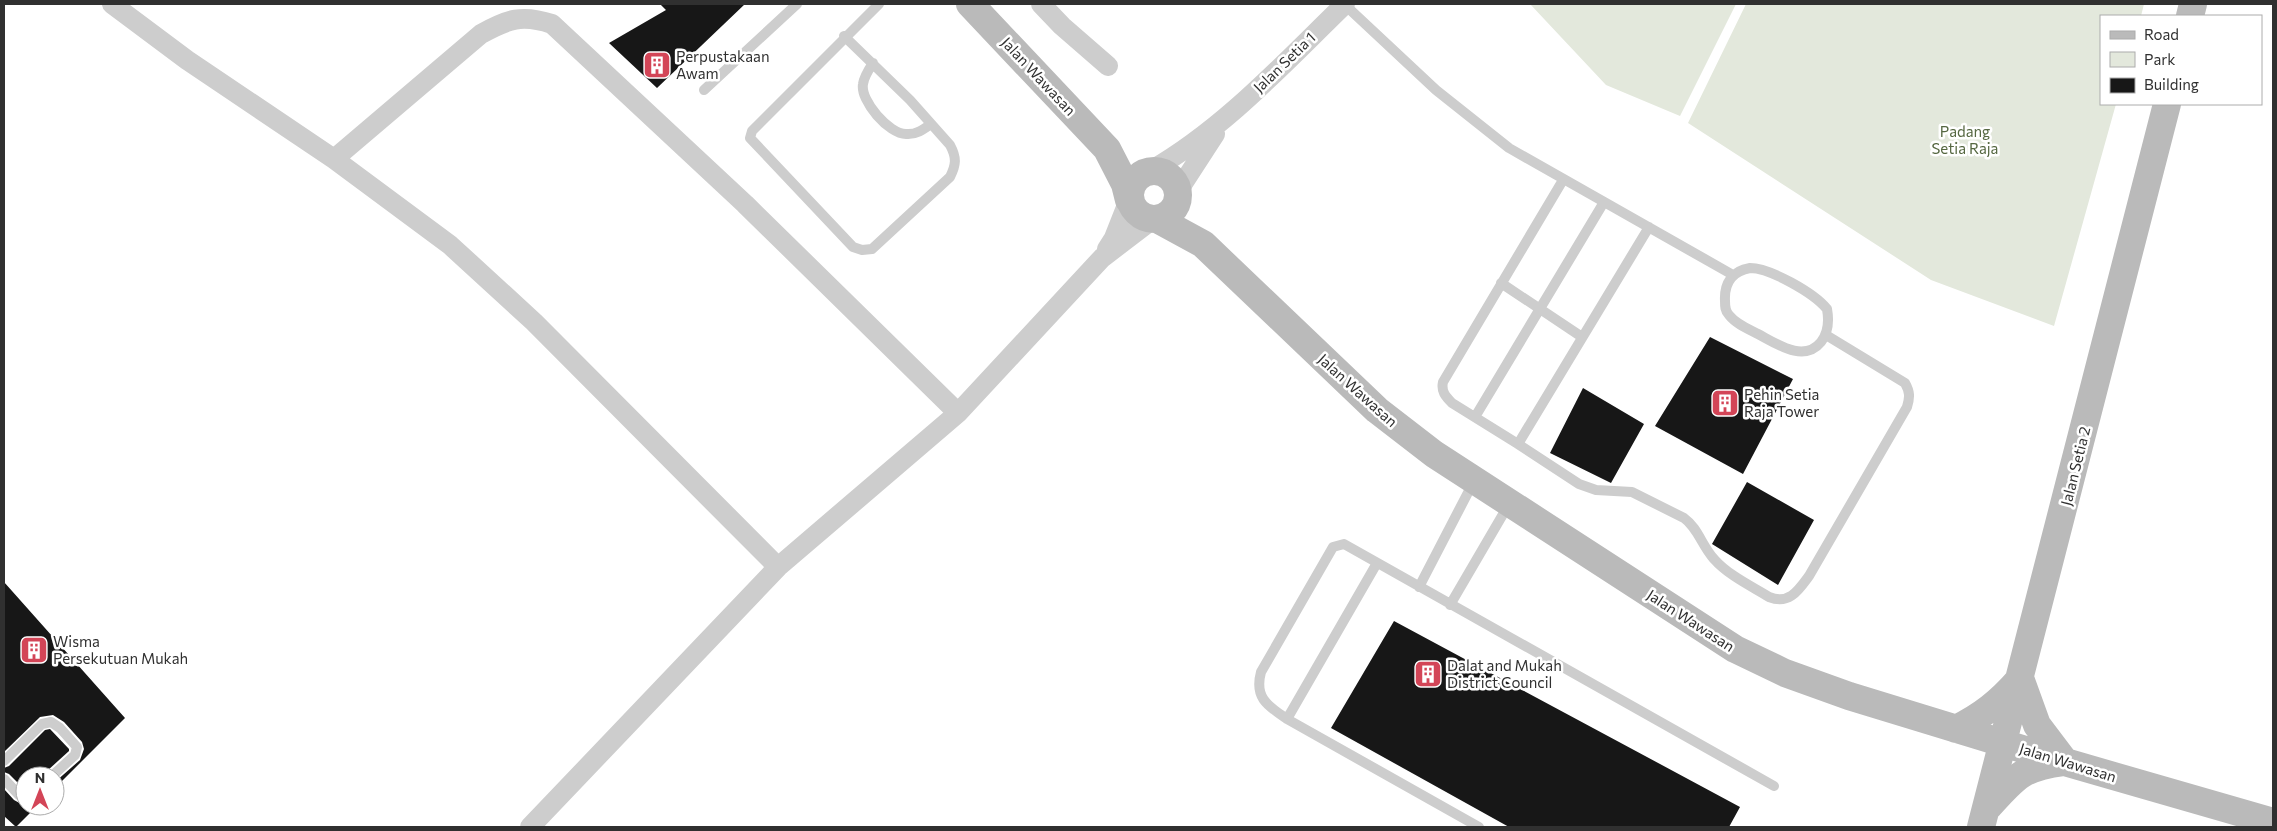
<svg xmlns="http://www.w3.org/2000/svg" width="2277" height="831" viewBox="0 0 2277 831" font-family="Commissioner,sans-serif">
	<style>
		.green { fill: #e3e8dc }
		.building { fill: #171717 }
		.lines { fill: none; stroke-linecap: round; stroke-linejoin: round }
		.lane { stroke: #cdcdcd; stroke-width: 10 }
		.street { stroke: #cdcdcd; stroke-width: 20 }
		.secondary { stroke: #bababa; stroke-width: 28 }
		.labels { text-anchor: middle; dominant-baseline: central; stroke-width: 5; stroke-linejoin: round; paint-order: stroke }
		.poi-label { font-size: 15px; fill: #303030; stroke: #fff; text-anchor: start }
		.street-label { font-size: 15px; fill: #303030; stroke: #fff }
		.park-label { font-size: 15px; fill: #556741; stroke: #fff }
	</style>
	<rect width="100%" height="100%" fill="#fff"/>
	<path class="green" d="M 1530,4 L 1736,4 L 1680,116 L 1606,85 Z
		M 1746,4 L 2144,4 L 2141,16 L 2101,16 L 2101,104 L 2116,104 L 2054,326 L 1931,280 L 1688,123 Z"/>
	<path class="building" d="M 660,4 L 745,4 L 657,88 L 609,43 L 666,10 Z
		M 1710,337 L 1793,379 L 1743,474 L 1655,426 Z
		M 1583,388 L 1644,424 L 1611,483 L 1550,453 Z
		M 1747,482 L 1814,520 L 1778,585 L 1712,544 Z
		M 4,582 L 125,718 L 55,788 L 55,782 L 80,760 L 84,749 L 82,742 L 64,722 L 53,715 L 40,717 L 4,752 Z
		M 1394,621 L 1740,807 L 1729,827 L 1509,827 L 1331,728 Z
		M 50,729 L 69,749 L 69,751 L 47,771 L 45,776 L 25,776 L 25,790 L 9,774 L 4,772 L 4,768 L 9,766 L 45,730 Z
		M 4,789 L 14,800 L 25,806 L 37,806 L 16,827 L 4,816 Z"/>
	<g class="lines">
		<path class="lane" d="M 1344,4 L 1436,90 L 1509,148 L 1733,275
			M 844,36 L 910,100 L 950,145 C 957,158 956,165 950,177 L 872,249 L 862,250 L 853,247 L 750,138 L 752,131 L 879,4
			M 873,63 C 869,69 864,77 863,84 C 860,101 889,134 906,134 C 916,135 924,129 931,124
			M 704,90 L 797,4
			M 1563,180 L 1443,382 C 1441,391 1445,396 1452,403 L 1518,444 L 1649,227
			M 1750,268 C 1770,268 1814,293 1827,309 C 1829,320 1828,333 1821,342 C 1804,363 1777,344 1758,334 C 1748,329 1736,324 1729,315 C 1725,311 1725,306 1725,301 C 1724,283 1732,271 1750,268 Z
			M 1501,283 L 1582,337
			M 1475,417 L 1604,202
			M 1518,444 L 1579,484 L 1596,490 L 1632,492 L 1684,518 C 1698,528 1702,546 1714,559 C 1728,575 1751,586 1769,597 C 1789,605 1798,591 1809,576 L 1907,407 C 1910,397 1910,392 1905,383 L 1826,335
			M 1419,587 L 1474,481
			M 1450,605 L 1509,504
			M 1287,719 L 1377,563
			M 4,761 L 42,724 L 51,722 L 60,728 L 77,747 L 75,755 L 52,776
			M 4,779 L 19,795 L 25,798
			M 1479,827 L 1287,719 C 1268,706 1254,698 1261,672 L 1333,547 L 1344,544 L 1774,786"/>
		<path class="street" d="M 112,4 L 187,60 L 334,159 L 450,245 L 534,322 L 778,567
			M 1041,4 L 1062,26 L 1108,66
			M 334,159 L 481,34 C 508,19 522,14 552,24 L 745,204 L 958,413
			M 1152,170 C 1226,127 1284,63 1345,4
			M 1178,191 L 1215,134
			M 1107,249 L 1114,238 L 1129,200
			M 530,827 L 778,567 L 958,413 L 1102,258 L 1153,219"/>
		<path class="secondary" d="M 970,4 L 1107,149 L 1125,184 L 1129,200
			M 2190,16 L 2193,4
			M1130 195a24 24 0 1 1 48 0a24 24 0 1 1-48 0Z
			M 1157,219 L 1203,244 L 1377,410 L 1434,454 L 1735,649 L 1785,673 L 1849,696 L 2065,762 L 2273,822
			M 2020,678 L 2037,725 L 2065,762
			M 1956,729 C 1982,716 2000,702 2019,680
			M 1989,806 C 2015,777 2023,767 2063,762
			M 1981,827 L 2167,104"/>
	</g>
	<defs>
		<g id="building-square" transform="scale(1.4375)"><rect x="-9" y="-9" width="18" height="18" rx="4" fill="#d34557" stroke="#fff"/><path d="M-4-6H4V6H1V3H-1V6H-4ZM-2.5-4.3h1.7v1.8h-1.7ZM.8-4.3h1.7v1.8H.8ZM-2.5-1h1.7V.8h-1.7ZM.8-1h1.7V.8H.8Z" fill="#fff"/></g>
	</defs>
	<g fill-rule="evenodd">
		<use href="#building-square" x="657" y="65"/>
		<use href="#building-square" x="1725" y="403"/>
		<use href="#building-square" x="34" y="650"/>
		<use href="#building-square" x="1428" y="674"/>
	</g>
	<g class="labels">
		<g class="poi-label">
			<text x="676" y="56">Perpustakaan<tspan x="676" dy="17">Awam</tspan></text>
			<text x="1744" y="394">Pehin Setia<tspan x="1744" dy="17">Raja Tower</tspan></text>
			<text x="53" y="641">Wisma<tspan x="53" dy="17">Persekutuan Mukah</tspan></text>
			<text x="1447" y="665">Dalat and Mukah<tspan x="1447" dy="17">District Council</tspan></text>
		</g>
		<g class="street-label">
			<text transform="translate(1284 62) rotate(-44)">Jalan Setia 1</text>
			<text transform="translate(1039 76) rotate(47)">Jalan Wawasan</text>
			<text transform="translate(1358 390) rotate(42)">Jalan Wawasan</text>
			<text transform="translate(2075 466) rotate(-76)">Jalan Setia 2</text>
			<text transform="translate(1691 620) rotate(33)">Jalan Wawasan</text>
			<text transform="translate(2068 762) rotate(17)">Jalan Wawasan</text>
		</g>
		<g class="park-label">
			<text x="1965" y="131">Padang<tspan x="1965" dy="17">Setia Raja</tspan></text>
		</g>
	</g>
	<rect width="2277" height="831" fill="none" stroke="#303030" stroke-width="10"/>
	<rect x="2100" y="15" width="162" height="90" fill="#ffffff" stroke="#acacac"/>
	<rect x="2110" y="31" width="25" height="8" fill="#bababa" stroke="#acacac"/>
	<text x="2144" y="40" font-size="15" fill="#303030">Road</text>
	<rect x="2110" y="52" width="25" height="15" fill="#e3e8dc" stroke="#acacac"/>
	<text x="2144" y="65" font-size="15" fill="#303030">Park</text>
	<rect x="2110" y="78" width="25" height="15" fill="#171717" stroke="#acacac"/>
	<text x="2144" y="90" font-size="15" fill="#303030">Building</text>
	<g transform="translate(40 791)"><circle r="24" fill="#ffffff" stroke="#acacac"/>
	<path d="M0-4L9 19L0 12L-9 19Z" fill="#d34557"/>
	<text y="-8" font-size="14" font-weight="bold" text-anchor="middle" fill="#303030">N</text>
	</g>
</svg>
